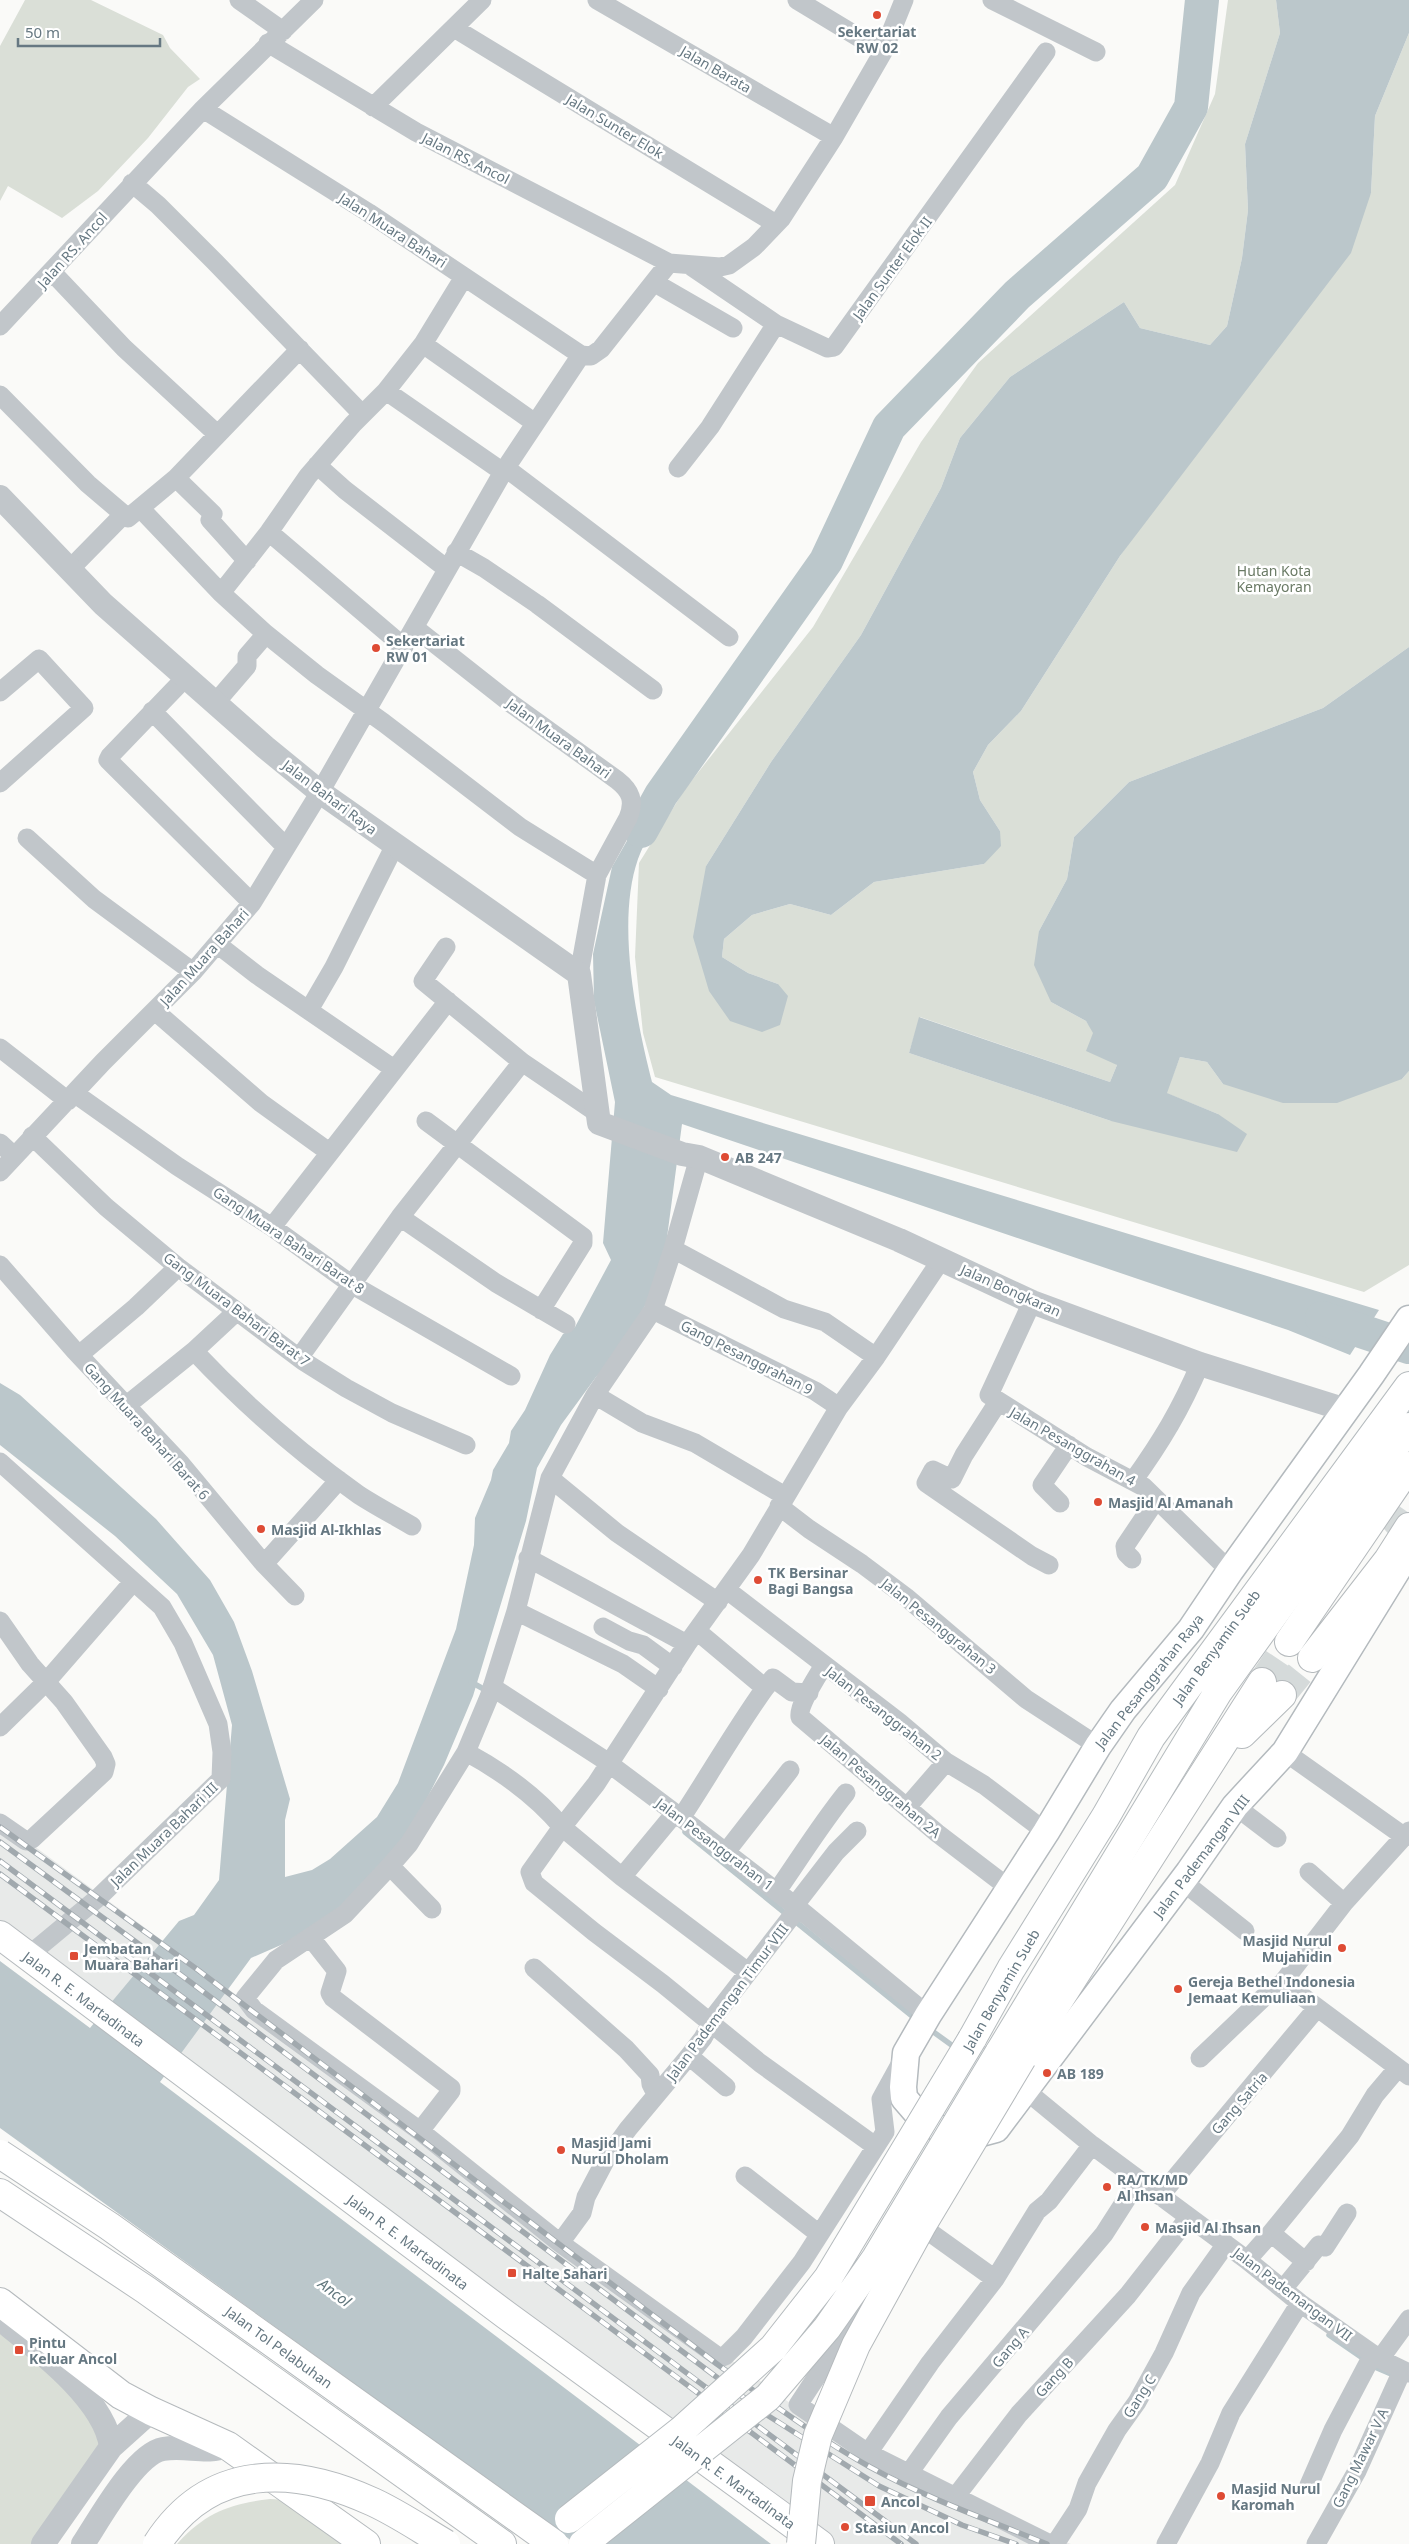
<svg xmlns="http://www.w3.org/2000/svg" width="1409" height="2544" viewBox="0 0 1409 2544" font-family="'Noto Sans',sans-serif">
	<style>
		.built { fill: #e8eae9 }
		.green { fill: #dadfd7 }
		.water { fill: #bbc7cb }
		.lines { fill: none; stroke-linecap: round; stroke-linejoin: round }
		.stream { stroke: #bbc7cb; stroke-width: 5.5 }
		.river { stroke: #bbc7cb; stroke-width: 34 }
		.motorway-tunnel { stroke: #d5dada; stroke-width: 28; stroke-dasharray: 28 14; stroke-linecap: butt }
		.secondary-casing { stroke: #b4babe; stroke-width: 29 }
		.primary-casing { stroke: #b5bbbe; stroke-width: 30 }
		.trunk-casing { stroke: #b5babd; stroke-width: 30 }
		.motorway-casing { stroke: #b5babd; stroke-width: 30 }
		.minor { stroke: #c1c6ca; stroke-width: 19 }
		.tertiary { stroke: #c1c6ca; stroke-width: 24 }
		.secondary { stroke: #fff; stroke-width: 26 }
		.primary { stroke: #fff; stroke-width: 28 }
		.trunk { stroke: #fff; stroke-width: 28 }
		.motorway { stroke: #fff; stroke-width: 28 }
		.rail-casing { stroke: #a1a9ae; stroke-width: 5.5 }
		.rail { stroke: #fff; stroke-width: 4; stroke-dasharray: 11; stroke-linecap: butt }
		.primary-bridge-casing { stroke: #b5bbbe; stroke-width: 30; stroke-linecap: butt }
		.motorway-bridge-casing { stroke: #b5babd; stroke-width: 30; stroke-linecap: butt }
		.primary-bridge { stroke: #fff; stroke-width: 28 }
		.motorway-bridge { stroke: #fff; stroke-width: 28 }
		.poi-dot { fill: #de4b34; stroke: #fff; stroke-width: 2 }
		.labels { text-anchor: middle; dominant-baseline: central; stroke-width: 5; stroke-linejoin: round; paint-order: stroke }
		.poi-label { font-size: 14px; font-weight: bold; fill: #667882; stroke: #fff; text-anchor: start }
		.street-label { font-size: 14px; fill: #667882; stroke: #fff }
		.park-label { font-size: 14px; fill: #6a7a65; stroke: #fff }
		.water-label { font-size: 15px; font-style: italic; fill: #60767c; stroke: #fff }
	</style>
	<rect width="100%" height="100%" fill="#fafaf8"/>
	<path class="built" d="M 0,1821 L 832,2434 L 972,2507 L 1071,2544 L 823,2544 L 0,1934 Z"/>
	<path class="green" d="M 25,0 L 91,0 L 163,35 L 170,48 L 200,79 L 188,87 L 148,138 L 98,191 L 62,218 L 8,186 L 0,201 L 0,46 Z
		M 1228,0 L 1276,0 L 1280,33 L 1245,144 L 1248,210 L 1242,258 L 1227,326 L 1210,345 L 1140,328 L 1124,302 L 1010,377 L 960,438 L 941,488 L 861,635 L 771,762 L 706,866 L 709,991 L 778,984 L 748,973 L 722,957 L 724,939 L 752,915 L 790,904 L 831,915 L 874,882 L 984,864 L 1000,831 L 980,800 L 973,772 L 988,745 L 1021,711 L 1120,556 L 1371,193 L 1375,116 L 1409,33 L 1409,647 L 1323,708 L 1129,782 L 1074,837 L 1067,879 L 1039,931 L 1051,1002 L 1086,1021 L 1117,1065 L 1110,1082 L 920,1017 L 909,1053 L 1111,1121 L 1218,1114 L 1166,1093 L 1180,1057 L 1207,1062 L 1223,1084 L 1402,1079 L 1409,1071 L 1409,1265 L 1364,1292 L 655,1077 L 643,1033 L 635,957 L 639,863 L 685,789 L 813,627 L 921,442 L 978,363 L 1175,185 L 1215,94 Z
		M 0,2320 L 110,2437 L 43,2544 L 0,2544 Z
		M 270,2499 L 290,2500 L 346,2544 L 177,2544 C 205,2513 229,2504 270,2499 Z"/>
	<path class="water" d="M 1276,0 L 1409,0 L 1409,33 L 1375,116 L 1371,193 L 1351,253 L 1120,556 L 1021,711 L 988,745 L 973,772 L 980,800 L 1000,831 L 1001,846 L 984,864 L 874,882 L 831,915 L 790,904 L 752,915 L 724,939 L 722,957 L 748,973 L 778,984 L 788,996 L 780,1025 L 762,1032 L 730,1021 L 709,991 L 693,937 L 706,866 L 771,762 L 861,635 L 941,488 L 960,438 L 1010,377 L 1124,302 L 1140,328 L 1210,345 L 1227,326 L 1242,258 L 1248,210 L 1245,144 L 1280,33 Z
		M 1409,647 L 1409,1071 L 1402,1079 L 1337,1103 L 1283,1103 L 1223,1084 L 1207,1062 L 1180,1057 L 1167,1093 L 1218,1114 L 1247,1134 L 1237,1152 L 1111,1121 L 909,1053 L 919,1017 L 1110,1082 L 1117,1065 L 1086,1051 L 1093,1033 L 1086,1021 L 1051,1002 L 1034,965 L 1039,931 L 1067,879 L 1074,837 L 1129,782 L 1323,708 Z
		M 651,781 L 672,800 C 659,819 646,837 638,859 C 616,922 636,1019 652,1082 L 671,1095 L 1379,1310 L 1350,1355 L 1288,1330 L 682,1124 L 666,1245 L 652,1294 L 615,1356 L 596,1377 L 561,1425 L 537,1468 L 526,1521 L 473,1696 L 444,1765 L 415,1822 L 395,1849 L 330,1918 L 297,1938 L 251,1958 L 160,2082 L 771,2544 L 576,2544 L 0,2128 L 0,1961 L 90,2028 L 179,1921 L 194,1915 L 219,1880 L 232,1725 L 213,1655 L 177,1594 L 115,1536 L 0,1445 L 0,1383 L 20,1395 L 156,1519 L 210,1580 L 234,1622 L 252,1671 L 290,1799 L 285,1820 L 285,1877 L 312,1870 L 330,1859 L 377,1817 L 398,1783 L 456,1629 L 474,1545 L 475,1518 L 491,1480 L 493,1470 L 509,1443 L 511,1431 L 525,1410 L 550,1355 L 563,1334 L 575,1327 L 611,1260 L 603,1243 L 615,1102 L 594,1001 L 593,954 L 612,867 L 636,825 Z"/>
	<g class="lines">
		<path class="stream" d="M 471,1682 L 489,1692
			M 685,1832 L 917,2020
			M 928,2028 L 957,2049
			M 1329,2335 L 1377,2368 L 1391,2374"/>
		<path class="river" d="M 641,831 L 661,795 L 826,561 L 889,427 L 1017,295 L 1152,177 L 1191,107 L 1202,0
			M 1322,1318 L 1409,1347"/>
		<path class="motorway-tunnel" d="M 1385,1530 L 1393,1523 L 1407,1503
			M 1262,1682 L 1289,1642
			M 1282,1695 L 1312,1658"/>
		<g class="secondary-casing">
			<path id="secondary" d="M 1409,1319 L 1371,1375 L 1230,1571 L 1191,1629 L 1123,1710 L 1098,1746 L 1046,1832 L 928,2015 L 906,2053 L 903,2087 L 904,2098 L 923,2120 L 959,2139 L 996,2129 L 1189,1872 L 1235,1806 L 1285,1752 L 1409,1551"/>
		</g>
		<g class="primary-casing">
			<path id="primary" d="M 972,2039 L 1011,1969 L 1106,1816 L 1151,1737 L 1409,1386
				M 999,2053 L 1218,1692 L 1409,1427"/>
		</g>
		<g class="trunk-casing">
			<path id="trunk" d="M 0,1935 L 506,2315 L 820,2544
				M 0,2302 L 121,2395 L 151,2411 L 228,2446 L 366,2544"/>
		</g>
		<g class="motorway-casing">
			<path id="motorway" d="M 1289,1642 L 1409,1466
				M 1312,1658 L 1388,1560 L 1409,1527
				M 1242,1734 L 1282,1695
				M 1022,2058 L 1262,1682
				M 0,2193 L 146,2290 L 502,2544"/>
		</g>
		<path class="minor" d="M 239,0 L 283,31
			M 597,0 L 834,137
			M 797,0 L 883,52
			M 992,0 L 1096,52
			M 454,28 L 776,224
			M 268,43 L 416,132 L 669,263 L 720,267 L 729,265 L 754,247 L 781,219 L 834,137 L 883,52 L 904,0
			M 373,107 L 482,0
			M 203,109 L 369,213 L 581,355 L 591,356 L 601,349 L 669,263
			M 132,183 L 158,205 L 215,262 L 362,414
			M 692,267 L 776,324 L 827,348 L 834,347 L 1046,52
			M 52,272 L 124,348 L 217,434
			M 655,283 L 733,328
			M 0,326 L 203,109 L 314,0
			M 423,344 L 535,423
			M 386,391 L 503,472
			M 0,395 L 88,484 L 128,518 L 176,478 L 300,349
			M 317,465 L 345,490 L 447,569
			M 506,468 L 729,637
			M 678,468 L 710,427 L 776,324
			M 176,478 L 213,514 L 210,520 L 247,561
			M 140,508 L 221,593 L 266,634 L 317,675 L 384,723 L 520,827 L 597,875
			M 269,532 L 404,647
			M 456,552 L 484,568 L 537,604 L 653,690
			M 69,570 L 123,515
			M 221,593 L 269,532 L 308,476 L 353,424 L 386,391 L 423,344 L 464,277
			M 415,628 L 509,702 L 617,780 C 631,791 635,801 628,818 L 597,875 L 579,974
			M 186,677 L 110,756 L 108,760 L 252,903
			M 0,692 L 39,659 L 84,708 L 0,783
			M 216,702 L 247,666 L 247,656 L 266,634
			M 152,711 L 286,847
			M 27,838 L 94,899 L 193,972
			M 217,944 L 257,975 L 394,1069
			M 446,947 L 423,981 L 522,1062 L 597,1113
			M 309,1010 L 334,967 L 395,845
			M 155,1011 L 261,1103 L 329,1152
			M 0,1048 L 68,1101
			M 74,1093 L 177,1166 L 272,1227 L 351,1284 L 511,1376
			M 426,1121 L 583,1237 L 583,1243 L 541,1310
			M 32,1136 L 106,1207 L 178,1267 L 303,1361 L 346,1388 L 392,1413 L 466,1445
			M 0,1143 L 14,1156
			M 699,1157 L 673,1249 L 653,1310 L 595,1395 L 550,1478 L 516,1611 L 489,1697 L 466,1752 L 409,1844 L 390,1866 L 345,1914 L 276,1960 L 245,1998 L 254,2010 L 420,2131 L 560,2243 L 720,2358 L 725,2356 L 744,2337 L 802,2262 L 885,2132 L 881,2099 L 903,2059
			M 0,1172 L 103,1062 L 193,972 L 252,903 L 320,792 L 503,472 L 581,355
			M 400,1217 L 496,1283 L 566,1324
			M 272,1227 L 448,1001
			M 673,1249 L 784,1309 L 825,1322 L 876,1357
			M 0,1265 L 75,1351 L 181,1464 L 264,1564 L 295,1596
			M 1032,1302 L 989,1395 L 1087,1457 L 1144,1487 L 1230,1571
			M 653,1310 L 815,1391 L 839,1407
			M 236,1312 L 194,1351 C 243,1403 300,1453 359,1495 C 376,1506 395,1516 412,1526
			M 79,1355 L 136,1307 L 178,1267
			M 299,1358 L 400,1217 L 522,1062
			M 595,1395 L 642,1423 L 695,1443 L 785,1496
			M 998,1402 L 964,1455 L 952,1479 L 933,1470 L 926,1483 L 1032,1556 L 1049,1565
			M 127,1405 L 194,1351
			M 0,1462 L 162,1607 L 183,1643 L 218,1724 L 222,1752 L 221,1779 L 99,1897 L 28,1956
			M 550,1478 L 617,1533 L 718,1602
			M 1133,1481 C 1161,1442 1181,1409 1200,1364
			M 1060,1503 L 1042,1485 L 1069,1445
			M 779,1506 L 809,1529 L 862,1564 L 906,1597 L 1026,1699 L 1098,1746
			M 528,1558 L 687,1644
			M 1132,1559 L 1126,1553 L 1125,1546 L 1156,1500
			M 264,1564 L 339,1480
			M 727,1590 L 899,1722 L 946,1762 L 984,1785 L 1046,1832
			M 516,1611 L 623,1664 L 659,1689
			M 0,1621 L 30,1664 L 64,1702 L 103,1757 L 106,1764 L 104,1772 L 32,1839 L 26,1841 L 0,1823
			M 603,1627 L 629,1641 L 643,1645 L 673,1667
			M 697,1631 L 765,1688 L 773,1678 L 792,1692 L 809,1693
			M 824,1665 C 817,1677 798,1705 800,1717 L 937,1833 L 1009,1888
			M 492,1687 L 603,1759 L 675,1813 L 798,1908 L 928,2015
			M 0,1727 L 46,1682 L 133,1582
			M 466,1752 C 501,1771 537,1797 562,1827 L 530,1872 L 534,1883 L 594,1932 L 663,1984 L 760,2063 L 875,2146
			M 1285,1752 L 1405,1837
			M 1235,1806 L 1277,1838
			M 907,1807 L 946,1762
			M 681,1818 C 710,1774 735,1730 765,1688
			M 726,1852 L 790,1770
			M 390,1866 L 432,1909
			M 1309,1872 L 1344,1903
			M 622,1877 L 675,1813
			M 1182,1881 L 1245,1931
			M 777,1891 C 800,1858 821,1824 846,1793
			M 795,1905 L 836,1852 L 857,1831
			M 311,1938 L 337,1971 L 330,1993 L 333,1998 L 451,2088 L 451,2091 L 420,2131
			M 534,1968 L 626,2049 L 650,2075 L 651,2084 L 656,2094
			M 748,1972 L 622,1877 L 562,1827 L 596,1784 L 687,1644 L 751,1555 L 839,1407 L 876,1357 L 941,1260
			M 1283,1982 L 1409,2076
			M 689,2056 L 726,2087
			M 1200,2058 L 1263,1998 L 1283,1982 L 1344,1903 L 1409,1831
			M 1024,2089 L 1092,2145 L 1247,2260 L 1300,2303 L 1380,2359 L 1409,2373
			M 745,2176 L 819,2234
			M 1160,2196 L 1317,2008
			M 928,2231 L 995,2279
			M 1271,2233 L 1350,2136 L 1375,2095 L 1397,2069
			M 560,2243 L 582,2213 L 586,2197 L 605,2161 L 628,2129 L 689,2056 L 703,2038 L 716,2014 L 798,1908
			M 1247,2260 L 1271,2233 L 1306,2262
			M 1283,2289 L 1319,2245 L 1325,2247 L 1347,2213
			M 863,2306 L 798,2405 L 868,2453 L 1050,2544
			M 1380,2359 L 1409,2319
			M 868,2453 L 930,2363 L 995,2279 L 1037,2211 L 1049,2201 L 1092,2145
			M 909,2473 L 949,2417 L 1104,2234 L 1138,2181
			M 1309,2485 L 1333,2430 L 1373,2354
			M 956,2496 L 1019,2414 L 1128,2295 L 1189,2217
			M 1055,2544 L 1078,2509 L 1087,2483 L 1117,2430 L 1137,2402 L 1164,2353 L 1191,2293 L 1226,2244
			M 1166,2544 L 1210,2463 L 1231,2413 L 1300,2303
			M 1316,2544 L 1357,2471 L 1402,2371"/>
		<path class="tertiary" d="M 0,497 L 103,604 L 265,747 L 320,792 L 579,974 L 599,1123 L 682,1154 L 699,1157 L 899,1240 L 1032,1302 L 1200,1364 L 1346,1410
			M 0,2319 C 36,2348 105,2399 111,2447
			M 43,2544 L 111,2447 L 151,2411
			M 83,2544 C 99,2520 135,2454 163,2449 C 186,2445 206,2454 228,2446"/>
		<use href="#secondary" class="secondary"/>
		<use href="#primary" class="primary"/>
		<use href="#trunk" class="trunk"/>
		<use href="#motorway" class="motorway"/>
		<g class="rail-casing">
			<path id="rail" d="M 0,1827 L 198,1970 L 721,2367 C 770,2402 818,2438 870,2467 C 926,2498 988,2520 1047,2544
				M 0,1842 L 189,1981 L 767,2415 L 879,2486 L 962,2525 L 1016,2544
				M 0,1861 L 916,2544
				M 0,1874 L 901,2544"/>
		</g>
		<use href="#rail" class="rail"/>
		<g class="primary-bridge-casing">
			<path id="primary-bridge" d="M 569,2519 L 683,2429 L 773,2348 L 828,2278 L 972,2039
				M 583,2544 L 768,2397 L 827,2328 L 876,2258 L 999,2053"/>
		</g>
		<g class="motorway-bridge-casing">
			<path id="motorway-bridge" d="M 0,2154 L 109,2226 L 554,2544
				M 157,2544 C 209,2463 293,2465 373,2502 C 399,2514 422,2530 446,2544
				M 801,2544 L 807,2481 L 818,2435 L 856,2345 L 922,2225 L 1022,2058"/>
		</g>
		<use href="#primary-bridge" class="primary-bridge"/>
		<use href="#motorway-bridge" class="motorway-bridge"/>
	</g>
	<g class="poi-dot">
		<circle cx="877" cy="15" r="5"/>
		<circle cx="376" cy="648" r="5"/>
		<circle cx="725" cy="1157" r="5"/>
		<circle cx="1098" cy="1502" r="5"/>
		<circle cx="261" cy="1529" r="5"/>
		<circle cx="758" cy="1580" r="5"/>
		<circle cx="1342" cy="1948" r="5"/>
		<rect x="69" y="1951" width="10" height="10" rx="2.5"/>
		<circle cx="1178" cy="1989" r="5"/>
		<circle cx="1047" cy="2073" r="5"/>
		<circle cx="561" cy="2150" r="5"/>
		<circle cx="1107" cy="2187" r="5"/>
		<circle cx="1145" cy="2227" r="5"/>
		<rect x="507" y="2268" width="10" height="10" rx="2.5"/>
		<rect x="14" y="2345" width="10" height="10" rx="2.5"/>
		<circle cx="1221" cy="2496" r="5"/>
		<rect x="864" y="2495" width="12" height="12" rx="2.5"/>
		<circle cx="845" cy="2527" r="5"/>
	</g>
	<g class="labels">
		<g class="poi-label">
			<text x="877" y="31" text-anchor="middle">Sekertariat<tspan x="877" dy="16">RW 02</tspan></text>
			<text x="386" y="640">Sekertariat<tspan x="386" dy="16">RW 01</tspan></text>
			<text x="735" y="1157">AB 247</text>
			<text x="1108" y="1502">Masjid Al Amanah</text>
			<text x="271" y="1529">Masjid Al-Ikhlas</text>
			<text x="768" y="1572">TK Bersinar<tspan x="768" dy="16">Bagi Bangsa</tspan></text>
			<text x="1332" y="1940" text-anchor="end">Masjid Nurul<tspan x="1332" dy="16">Mujahidin</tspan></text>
			<text x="84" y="1948">Jembatan<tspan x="84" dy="16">Muara Bahari</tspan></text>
			<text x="1188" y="1981">Gereja Bethel Indonesia<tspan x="1188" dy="16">Jemaat Kemuliaan</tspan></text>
			<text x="1057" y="2073">AB 189</text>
			<text x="571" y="2142">Masjid Jami<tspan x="571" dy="16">Nurul Dholam</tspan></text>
			<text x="1117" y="2179">RA/TK/MD<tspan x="1117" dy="16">Al Ihsan</tspan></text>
			<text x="1155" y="2227">Masjid Al Ihsan</text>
			<text x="522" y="2273">Halte Sahari</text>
			<text x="29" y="2342">Pintu<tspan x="29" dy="16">Keluar Ancol</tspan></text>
			<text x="1231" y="2488">Masjid Nurul<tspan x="1231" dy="16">Karomah</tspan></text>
			<text x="881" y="2501">Ancol</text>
			<text x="855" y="2527">Stasiun Ancol</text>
		</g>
		<g class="street-label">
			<text transform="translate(716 69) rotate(30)">Jalan Barata</text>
			<text transform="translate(615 126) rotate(31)">Jalan Sunter Elok</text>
			<text transform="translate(466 158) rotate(27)">Jalan RS. Ancol</text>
			<text transform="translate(393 230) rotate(33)">Jalan Muara Bahari</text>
			<text transform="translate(72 250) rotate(-48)">Jalan RS. Ancol</text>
			<text transform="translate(892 268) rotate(-54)">Jalan Sunter Elok II</text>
			<text transform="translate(559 738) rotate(36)">Jalan Muara Bahari</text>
			<text transform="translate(330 797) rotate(37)">Jalan Bahari Raya</text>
			<text transform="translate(204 957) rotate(-48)">Jalan Muara Bahari</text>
			<text transform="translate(289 1240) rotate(34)">Gang Muara Bahari Barat 8</text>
			<text transform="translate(1011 1290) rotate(24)">Jalan Bongkaran</text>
			<text transform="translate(237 1309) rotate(37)">Gang Muara Bahari Barat 7</text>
			<text transform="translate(747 1357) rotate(27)">Gang Pesanggrahan 9</text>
			<text transform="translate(147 1431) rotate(48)">Gang Muara Bahari Barat 6</text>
			<text transform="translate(1073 1446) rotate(30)">Jalan Pesanggrahan 4</text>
			<text transform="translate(939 1626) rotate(39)">Jalan Pesanggrahan 3</text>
			<text transform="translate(1216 1647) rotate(-54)">Jalan Benyamin Sueb</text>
			<text transform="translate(1149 1681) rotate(-52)">Jalan Pesanggrahan Raya</text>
			<text transform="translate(884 1713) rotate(38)">Jalan Pesanggrahan 2</text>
			<text transform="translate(881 1786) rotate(40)">Jalan Pesanggrahan 2A</text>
			<text transform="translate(164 1834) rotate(-44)">Jalan Muara Bahari III</text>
			<text transform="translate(715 1844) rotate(37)">Jalan Pesanggrahan 1</text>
			<text transform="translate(1201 1856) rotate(-53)">Jalan Pademangan VIII</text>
			<text transform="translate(1001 1990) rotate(-60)">Jalan Benyamin Sueb</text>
			<text transform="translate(84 1999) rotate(37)">Jalan R. E. Martadinata</text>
			<text transform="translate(727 2002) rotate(-53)">Jalan Pademangan Timur VIII</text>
			<text transform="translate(1239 2103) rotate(-49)">Gang Satria</text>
			<text transform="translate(408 2242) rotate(37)">Jalan R. E. Martadinata</text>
			<text transform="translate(1293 2294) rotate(37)">Jalan Pademangan VII</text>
			<text transform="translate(279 2347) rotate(36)">Jalan Tol Pelabuhan</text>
			<text transform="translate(1010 2347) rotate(-50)">Gang A</text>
			<text transform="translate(1054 2377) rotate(-47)">Gang B</text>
			<text transform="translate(1139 2396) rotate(-58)">Gang C</text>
			<text transform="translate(1360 2458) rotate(-64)">Gang Mawar V A</text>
			<text transform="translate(734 2482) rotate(36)">Jalan R. E. Martadinata</text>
		</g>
		<g class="park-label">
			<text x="1274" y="570">Hutan Kota<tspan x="1274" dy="16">Kemayoran</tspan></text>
		</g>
		<g class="water-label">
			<text transform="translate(335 2292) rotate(37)">Ancol</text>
		</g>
	</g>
	<path d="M18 38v8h142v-8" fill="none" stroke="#667882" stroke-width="2.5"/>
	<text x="25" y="38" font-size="15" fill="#667882" stroke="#ffffff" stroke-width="4" paint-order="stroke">50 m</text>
</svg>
